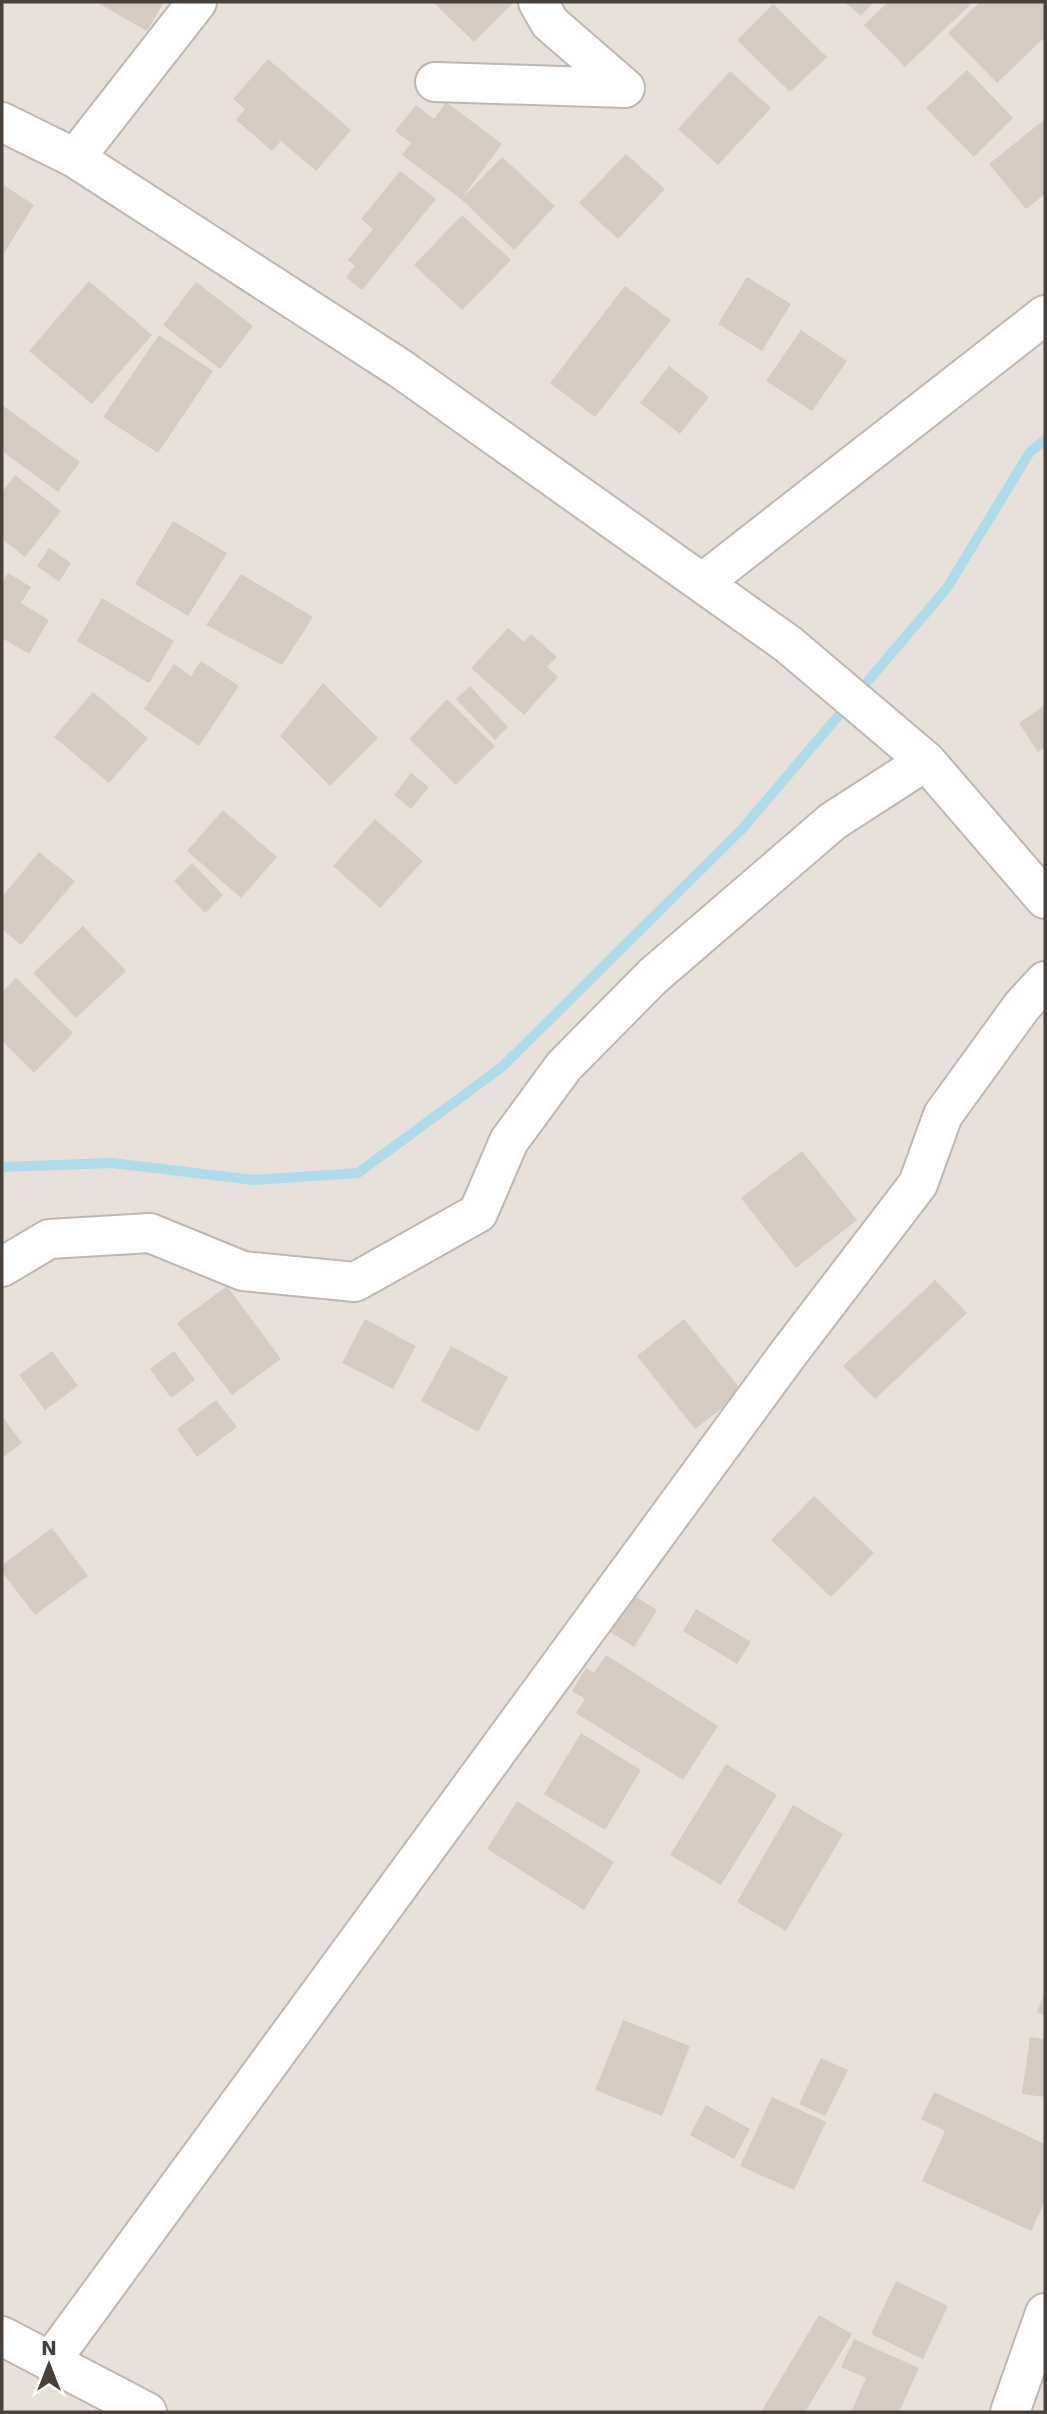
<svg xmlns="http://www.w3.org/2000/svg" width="1047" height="2414" viewBox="0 0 1047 2414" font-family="'DejaVu Sans',sans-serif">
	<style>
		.residential { fill: #e8e1da }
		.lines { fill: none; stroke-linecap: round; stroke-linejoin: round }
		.stream { stroke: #aedbea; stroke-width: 10 }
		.building { fill: #d5cbc2 }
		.minor-casing { stroke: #bfb7af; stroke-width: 42 }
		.minor { stroke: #fff; stroke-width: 38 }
	</style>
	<rect width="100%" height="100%" fill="#f4f0ec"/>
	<path class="residential" d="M 2,2 L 1045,2 L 1045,2412 L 2,2412 Z"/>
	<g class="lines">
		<path class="stream" d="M 2,1167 L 112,1163 L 254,1180 L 358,1173 L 502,1067 L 743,828 L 947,588 L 1030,452 L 1045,440"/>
	</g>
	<path class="building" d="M 96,2 L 164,2 L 147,31 Z
		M 433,2 L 514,2 L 474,42 Z
		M 844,2 L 874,2 L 861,16 Z
		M 888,2 L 973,2 L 905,67 L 864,25 Z
		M 980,2 L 1045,2 L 1045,37 L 997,83 L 948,33 Z
		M 773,4 L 827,57 L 790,92 L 737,40 Z
		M 268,59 L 351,130 L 316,171 L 281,141 L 272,151 L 236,120 L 245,109 L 233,99 Z
		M 967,70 L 1013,118 L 974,157 L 926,108 Z
		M 730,71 L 771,108 L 718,165 L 678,129 Z
		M 446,102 L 502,144 L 461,199 L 502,157 L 555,206 L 514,250 L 461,199 L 402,155 L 411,143 L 395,131 L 416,105 L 434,119 Z
		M 1045,119 L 1045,194 L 1026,209 L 989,164 Z
		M 626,154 L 665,189 L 618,239 L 579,203 Z
		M 400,171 L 436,199 L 362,290 L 346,277 L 355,266 L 348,260 L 373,229 L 361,219 Z
		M 2,184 L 34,205 L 2,256 Z
		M 462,215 L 511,260 L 462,310 L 414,265 Z
		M 747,277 L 791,304 L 762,351 L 718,324 Z
		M 89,281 L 152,335 L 92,404 L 29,351 Z
		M 196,282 L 253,326 L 220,369 L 163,325 Z
		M 625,286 L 671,320 L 595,417 L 550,383 Z
		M 801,330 L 847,361 L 812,411 L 766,381 Z
		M 159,335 L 213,371 L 158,453 L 103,417 Z
		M 669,366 L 709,397 L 680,434 L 640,403 Z
		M 2,405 L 80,462 L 58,492 L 2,451 Z
		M 15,475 L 61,511 L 25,557 L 2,539 L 2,492 Z
		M 173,521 L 227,553 L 188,616 L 135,584 Z
		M 49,548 L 71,563 L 59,582 L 37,566 Z
		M 8,573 L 31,587 L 21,603 L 49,620 L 29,654 L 2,638 L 2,584 Z
		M 241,574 L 313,617 L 282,665 L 206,625 Z
		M 102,598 L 174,641 L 149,683 L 77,641 Z
		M 508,628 L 524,642 L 531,634 L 557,657 L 547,667 L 558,677 L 524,715 L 471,668 Z
		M 201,661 L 239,686 L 199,746 L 144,709 L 174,664 L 191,676 Z
		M 323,683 L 378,738 L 330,786 L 280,736 Z
		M 470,686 L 508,727 L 495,740 L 456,699 Z
		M 93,692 L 148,738 L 109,783 L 54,737 Z
		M 447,699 L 495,746 L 456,785 L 409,739 Z
		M 1045,705 L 1045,748 L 1038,752 L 1019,723 Z
		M 411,773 L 429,787 L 411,809 L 394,795 Z
		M 223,810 L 277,857 L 241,898 L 187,851 Z
		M 375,819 L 423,861 L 380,908 L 333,866 Z
		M 39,852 L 75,881 L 21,945 L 2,929 L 2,897 Z
		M 192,863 L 223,895 L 205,913 L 174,881 Z
		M 83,926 L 126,971 L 76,1018 L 33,973 Z
		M 16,978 L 73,1033 L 34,1073 L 2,1041 L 2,992 Z
		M 802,1151 L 857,1220 L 796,1268 L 741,1198 Z
		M 935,1280 L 967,1313 L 875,1399 L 843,1366 Z
		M 227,1286 L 281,1359 L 232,1395 L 177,1323 Z
		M 365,1319 L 416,1346 L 393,1389 L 342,1363 Z
		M 684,1319 L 743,1392 L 695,1429 L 637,1356 Z
		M 451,1346 L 508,1377 L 478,1432 L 421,1401 Z
		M 52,1351 L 78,1386 L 45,1410 L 19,1375 Z
		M 174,1351 L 195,1380 L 171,1398 L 150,1369 Z
		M 216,1400 L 237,1427 L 197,1457 L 177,1429 Z
		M 2,1416 L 22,1443 L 2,1458 Z
		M 814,1496 L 874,1553 L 831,1597 L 771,1540 Z
		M 52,1528 L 88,1576 L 35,1615 L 2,1572 L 2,1565 Z
		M 630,1593 L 657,1610 L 634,1647 L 607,1630 Z
		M 696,1609 L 751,1642 L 737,1664 L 683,1631 Z
		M 606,1655 L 718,1726 L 683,1780 L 576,1713 L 585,1699 L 572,1691 L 586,1668 L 594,1673 Z
		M 581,1733 L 641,1770 L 605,1830 L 544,1794 Z
		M 726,1764 L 777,1795 L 721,1885 L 670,1855 Z
		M 517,1801 L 614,1862 L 584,1910 L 487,1849 Z
		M 793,1805 L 843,1834 L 786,1931 L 737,1902 Z
		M 1045,1993 L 1045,2016 L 1037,2012 Z
		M 623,2020 L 690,2046 L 662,2116 L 595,2090 Z
		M 1030,2037 L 1045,2039 L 1045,2097 L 1022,2094 Z
		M 821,2058 L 848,2070 L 825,2116 L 799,2104 Z
		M 934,2092 L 1045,2144 L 1045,2201 L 1031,2231 L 922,2181 L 945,2131 L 921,2119 Z
		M 772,2097 L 826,2122 L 794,2190 L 740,2166 Z
		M 706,2105 L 750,2129 L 734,2159 L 690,2135 Z
		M 896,2281 L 948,2306 L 923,2359 L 871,2334 Z
		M 819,2315 L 852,2334 L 805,2412 L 761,2412 Z
		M 854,2339 L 919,2368 L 899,2412 L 851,2412 L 866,2378 L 841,2367 Z"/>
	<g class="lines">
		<g class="minor-casing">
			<path id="minor" d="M 435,82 L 625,88 L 550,23 L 538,2
				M 2,122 L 75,158 L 401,369 L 788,644 L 926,761 L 1045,899
				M 75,158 L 197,2
				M 702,583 L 1045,315
				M 2,1267 L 49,1239 L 150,1233 L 243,1271 L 355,1282 L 478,1213 L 509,1141 L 564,1066 L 653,976 L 833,821 L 926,761
				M 2,2336 L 147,2412
				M 50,2362 L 788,1354 L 918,1184 L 943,1115 L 1022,1006 L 1045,981
				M 1010,2412 L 1045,2313"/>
		</g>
		<use href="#minor" class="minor"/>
	</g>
	<rect width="1047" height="2414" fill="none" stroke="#48403a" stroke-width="7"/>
	<g transform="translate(49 2365)" stroke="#ffffff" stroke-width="5" paint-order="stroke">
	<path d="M0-5L12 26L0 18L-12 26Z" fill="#48403a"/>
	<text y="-10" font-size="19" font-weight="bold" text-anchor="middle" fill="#48403a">N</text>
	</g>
</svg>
